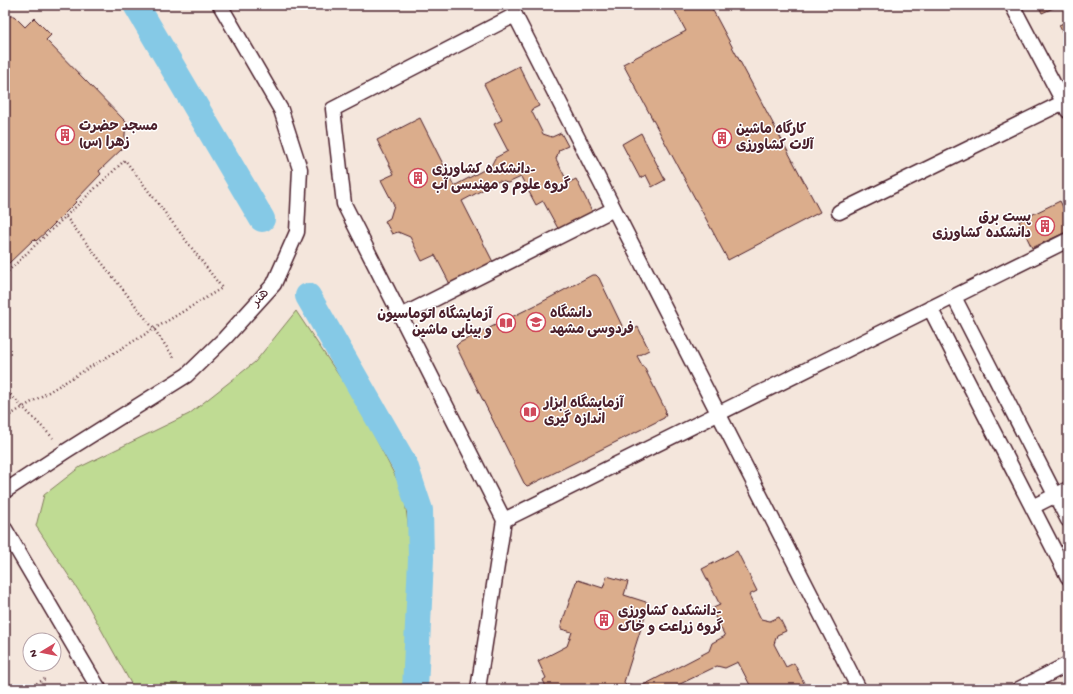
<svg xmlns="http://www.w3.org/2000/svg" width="1073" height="694" viewBox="0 0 1073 694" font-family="'Gochi Hand','Playpen Sans Arabic',sans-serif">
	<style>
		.built { fill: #f4e6dc; fill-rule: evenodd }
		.green { fill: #bfdb93; stroke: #847d5f }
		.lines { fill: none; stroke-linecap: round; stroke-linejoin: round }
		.canal { stroke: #85c9e6; stroke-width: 26 }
		.building { fill: #dbad8c; stroke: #4a1f2b }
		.lane-casing { stroke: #4a1f2b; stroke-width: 17 }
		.path { stroke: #4a1f2b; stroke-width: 2.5; stroke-dasharray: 1 3; stroke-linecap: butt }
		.lane { stroke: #fff; stroke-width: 14 }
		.labels { text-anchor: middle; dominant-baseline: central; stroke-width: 3; stroke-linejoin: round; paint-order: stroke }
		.poi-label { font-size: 14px; font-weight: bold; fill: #4a1f2b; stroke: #fff; text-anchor: start }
		.street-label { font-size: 14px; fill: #4a1f2b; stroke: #fff }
	</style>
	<rect width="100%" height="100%" fill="#fff"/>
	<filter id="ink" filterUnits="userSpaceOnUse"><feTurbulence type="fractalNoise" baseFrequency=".025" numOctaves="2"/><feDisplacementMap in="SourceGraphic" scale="8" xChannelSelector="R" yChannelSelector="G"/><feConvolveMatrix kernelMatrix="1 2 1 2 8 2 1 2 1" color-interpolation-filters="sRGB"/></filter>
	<g filter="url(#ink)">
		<path class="built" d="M 5,5 L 1068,5 L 1068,689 L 5,689 ZM 30,640 L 54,640 L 54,664 L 30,664 Z"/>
		<path class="green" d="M 296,311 L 358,404 L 404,493 L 413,563 L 403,689 L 134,689 L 86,602 L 36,526 L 44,495 L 80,467 L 189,414 L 255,362 Z"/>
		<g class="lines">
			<path class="canal" d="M 136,5 L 262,219
				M 308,296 L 405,465 L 420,510 L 421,559 L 415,689"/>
		</g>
		<path class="building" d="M 672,5 L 710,5 L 820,212 L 728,260 L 623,64 L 686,31 Z
			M 1038,5 L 1060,5 L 1042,13 Z
			M 5,16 L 14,16 L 25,27 L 34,18 L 51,35 L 46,40 L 126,122 L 124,147 L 99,171 L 101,174 L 75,201 L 76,202 L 47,231 L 36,241 L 34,239 L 7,265 L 5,263 Z
			M 1068,21 L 1068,44 L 1059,25 Z
			M 519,66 L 539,106 L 531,110 L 543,134 L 552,137 L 561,133 L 568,146 L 559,150 L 556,159 L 568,183 L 576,179 L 595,217 L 561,234 L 543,201 L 536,205 L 521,177 L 508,183 L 499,181 L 462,201 L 493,262 L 452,288 L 435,255 L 422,261 L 410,237 L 398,232 L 392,234 L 385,221 L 390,218 L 394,205 L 381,180 L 394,174 L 377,140 L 420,118 L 454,186 L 491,166 L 495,158 L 508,151 L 494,124 L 502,120 L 484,84 Z
			M 641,133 L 665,180 L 652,187 L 646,175 L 640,178 L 622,144 Z
			M 1060,201 L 1068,217 L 1068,231 L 1032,248 L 1019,221 Z
			M 592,275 L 596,275 L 599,278 L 626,334 L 638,327 L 649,350 L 637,356 L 643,367 L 644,367 L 666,411 L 665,412 L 666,415 L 664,418 L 530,485 L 527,486 L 524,483 L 456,346 L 459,343 L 540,303 Z
			M 737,551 L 757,591 L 749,595 L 761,619 L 770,621 L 779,617 L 786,631 L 777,635 L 774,644 L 786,667 L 794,663 L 807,689 L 762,689 L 760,686 L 752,689 L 738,662 L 725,668 L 717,666 L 670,689 L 551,689 L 550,687 L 547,689 L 543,680 L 546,678 L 538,661 L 567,646 L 572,632 L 561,629 L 561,626 L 576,582 L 578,580 L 603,588 L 607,576 L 628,582 L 624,595 L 649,603 L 624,682 L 626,686 L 629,684 L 638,688 L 709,651 L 712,643 L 725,636 L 711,609 L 720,605 L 702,569 Z"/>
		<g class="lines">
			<g class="lane-casing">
				<path id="lane" d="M 1012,5 L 1068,111
					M 839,212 L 1068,100
					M 954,297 L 1068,520
					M 930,308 L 1068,577
					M 401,316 L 614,209
					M 5,491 L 66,451 L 187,375 L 225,338 L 274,284 L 297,232 L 300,169 L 281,110 L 220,5
					M 1032,507 L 1068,489
					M 504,520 L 1068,240
					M 5,529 L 99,689
					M 478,689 L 504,520 L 344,204 L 333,109 L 515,15 L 859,689
					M 1019,689 L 1068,664"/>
			</g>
			<path class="path" d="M 66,217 L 154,329 L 175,359
				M 5,274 L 125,160 L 222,288 L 154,329 L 5,418
				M 5,389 L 53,438
				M 26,689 L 45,679"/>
			<use href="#lane" class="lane"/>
		</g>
	</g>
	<defs>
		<g id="building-ring" transform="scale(1)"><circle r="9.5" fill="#fff" stroke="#d1495b" stroke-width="1.5"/><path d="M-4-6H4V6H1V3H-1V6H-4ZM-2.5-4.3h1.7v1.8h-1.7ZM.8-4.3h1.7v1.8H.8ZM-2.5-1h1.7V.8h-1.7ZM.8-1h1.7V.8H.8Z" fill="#d1495b"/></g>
		<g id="university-ring" transform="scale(1)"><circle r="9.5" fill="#fff" stroke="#d1495b" stroke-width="1.5"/><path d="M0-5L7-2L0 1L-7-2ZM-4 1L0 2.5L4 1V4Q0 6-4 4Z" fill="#d1495b"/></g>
		<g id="library-ring" transform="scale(1)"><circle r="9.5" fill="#fff" stroke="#d1495b" stroke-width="1.5"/><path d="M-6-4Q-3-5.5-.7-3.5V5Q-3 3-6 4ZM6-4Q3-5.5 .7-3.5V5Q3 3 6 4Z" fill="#d1495b"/></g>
	</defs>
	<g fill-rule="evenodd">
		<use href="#building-ring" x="65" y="135"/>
		<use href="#building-ring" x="722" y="138"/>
		<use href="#building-ring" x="418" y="178"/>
		<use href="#building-ring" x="1045" y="226"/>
		<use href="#university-ring" x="536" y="322"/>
		<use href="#library-ring" x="506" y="323"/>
		<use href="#library-ring" x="530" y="412"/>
		<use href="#building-ring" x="604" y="620"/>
	</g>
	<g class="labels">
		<g class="poi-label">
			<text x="79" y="127">مسجد حضرت<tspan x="79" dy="16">زهرا (س)</tspan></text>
			<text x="736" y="130">کارگاه ماشین<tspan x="736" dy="16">آلات کشاورزی</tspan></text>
			<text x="432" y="170">دانشکده کشاورزی-<tspan x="432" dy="16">گروه علوم و مهندسی آب</tspan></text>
			<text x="1031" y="218" text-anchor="end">پست برق<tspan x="1031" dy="16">دانشکده کشاورزی</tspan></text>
			<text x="550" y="314">دانشگاه<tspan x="550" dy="16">فردوسی مشهد</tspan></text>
			<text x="492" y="315" text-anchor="end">آزمایشگاه اتوماسیون<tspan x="492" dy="16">و بینایی ماشین</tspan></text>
			<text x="544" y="404">آزمایشگاه ابزار<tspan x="544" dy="16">اندازه گیری</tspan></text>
			<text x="618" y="612">دانشکده کشاورزی-<tspan x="618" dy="16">گروه زراعت و خاک</tspan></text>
		</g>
		<g class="street-label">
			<text transform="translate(261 298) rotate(-47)">هنر</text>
		</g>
	</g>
	<rect width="1073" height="694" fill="none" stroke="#fff" stroke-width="20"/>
	<rect x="10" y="10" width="1053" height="674" fill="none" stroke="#4a1f2b" stroke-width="1.5" filter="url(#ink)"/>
	<g transform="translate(42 652) rotate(260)"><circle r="19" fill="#ffffff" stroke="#b7a5aa"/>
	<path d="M0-3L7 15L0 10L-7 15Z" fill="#d1495b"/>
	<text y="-6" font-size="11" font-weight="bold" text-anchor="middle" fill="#4a1f2b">N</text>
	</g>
</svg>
